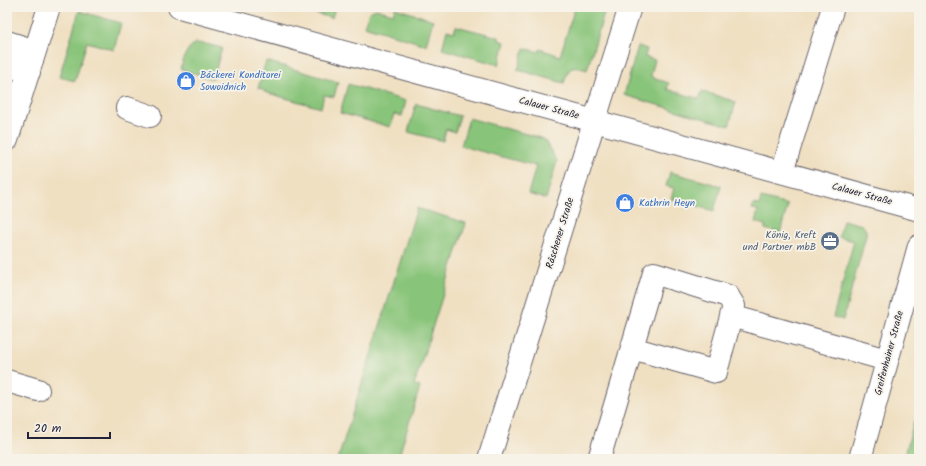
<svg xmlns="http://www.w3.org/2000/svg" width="926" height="466" viewBox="0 0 926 466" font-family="Kalam,sans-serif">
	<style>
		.green { fill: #88c479; stroke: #55735a }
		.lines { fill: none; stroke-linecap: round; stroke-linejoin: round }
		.minor-casing { stroke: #6a646a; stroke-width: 24 }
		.minor { stroke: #fff; stroke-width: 22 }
		.labels { text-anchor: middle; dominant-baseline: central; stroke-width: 3.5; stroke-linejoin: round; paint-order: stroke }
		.shop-label { font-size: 10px; fill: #366cbe; stroke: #f7f3e8; text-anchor: start }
		.street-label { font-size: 10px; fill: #22223b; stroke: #f7f3e8 }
		.service-label { font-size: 10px; fill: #4e5e75; stroke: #f7f3e8; text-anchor: end }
	</style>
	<rect width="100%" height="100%" fill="#f7f3e8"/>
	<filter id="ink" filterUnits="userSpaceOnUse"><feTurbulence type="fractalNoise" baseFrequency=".025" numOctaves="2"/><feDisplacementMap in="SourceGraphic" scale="8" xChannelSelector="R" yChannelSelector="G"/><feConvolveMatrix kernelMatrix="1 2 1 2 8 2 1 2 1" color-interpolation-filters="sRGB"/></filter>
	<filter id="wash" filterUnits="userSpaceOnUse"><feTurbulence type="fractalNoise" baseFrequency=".012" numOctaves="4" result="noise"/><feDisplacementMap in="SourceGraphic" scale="16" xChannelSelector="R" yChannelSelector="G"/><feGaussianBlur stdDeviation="0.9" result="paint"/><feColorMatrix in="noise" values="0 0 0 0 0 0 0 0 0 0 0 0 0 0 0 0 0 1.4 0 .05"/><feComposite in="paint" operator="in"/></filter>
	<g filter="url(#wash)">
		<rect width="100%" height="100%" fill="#f0e0c2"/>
		<path class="green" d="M 291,7 L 335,7 L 332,18 Z
			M 575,7 L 606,7 L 587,70 C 571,65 569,67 564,83 L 518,70 L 524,48 L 539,52 L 540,49 L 560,56 Z
			M 395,8 L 433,20 L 426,45 L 364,26 L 369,12 L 376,9 L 393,14 Z
			M 79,11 L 121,23 L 114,50 L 87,42 L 75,81 L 59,77 Z
			M 456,26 L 499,37 L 499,40 L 505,42 L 499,65 L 442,49 L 447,30 L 454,32 Z
			M 196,43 L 206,44 L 222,48 L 213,79 L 181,69 C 184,58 185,49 196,43 Z
			M 638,46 L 647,49 L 645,57 L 655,60 L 651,75 L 653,78 L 669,83 L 667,89 L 699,99 L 702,91 L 736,102 L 729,126 L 624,95 Z
			M 266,61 L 338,82 L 334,97 L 324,95 L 321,108 L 264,92 L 264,90 L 258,88 Z
			M 348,84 L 406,101 L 402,116 L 394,114 L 390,127 L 340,113 Z
			M 416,104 L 460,116 L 455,132 L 446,129 L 443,141 L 408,132 Z
			M 469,118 L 544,139 L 557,161 L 546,199 L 528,194 L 536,166 L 461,146 Z
			M 670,172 L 721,186 L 714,211 L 671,199 L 674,188 L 666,186 Z
			M 761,198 L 788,205 L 780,233 L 765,229 L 765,225 L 755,222 L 758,210 L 752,209 L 753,204 L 759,205 Z
			M 417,208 L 466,223 L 414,385 L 420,387 L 398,459 L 338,459 Z
			M 843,220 L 862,225 L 866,230 L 866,236 L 843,320 L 833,317 L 854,241 L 839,237 Z
			M 914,421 L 919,423 L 919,459 L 904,459 Z"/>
	</g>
	<g filter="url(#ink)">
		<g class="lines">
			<g class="minor-casing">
				<path id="minor" d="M 179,7 L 919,210
					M 7,42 L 35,51
					M 7,65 L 29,72
					M 127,108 L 150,116
					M 7,140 L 49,7
					M 782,172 L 833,7
					M 731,316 L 887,360
					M 7,381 L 38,390
					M 489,459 L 630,7
					M 599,459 L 654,273 L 728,296 L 734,306 L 716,372 L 632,348
					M 860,459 L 919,246"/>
			</g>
			<use href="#minor" class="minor"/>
		</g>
	</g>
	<defs>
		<g id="shop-disc" transform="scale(1)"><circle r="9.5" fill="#3f7fe0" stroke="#f7f3e8"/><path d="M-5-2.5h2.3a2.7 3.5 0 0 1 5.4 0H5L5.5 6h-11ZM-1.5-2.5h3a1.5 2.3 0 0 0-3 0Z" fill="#fff"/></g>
		<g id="office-disc" transform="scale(1)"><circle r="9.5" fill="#5c6f8a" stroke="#f7f3e8"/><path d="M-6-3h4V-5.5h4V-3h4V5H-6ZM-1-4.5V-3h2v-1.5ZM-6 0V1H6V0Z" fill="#fff"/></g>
	</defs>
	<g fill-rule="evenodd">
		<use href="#shop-disc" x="186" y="81"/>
		<use href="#shop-disc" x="625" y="203"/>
		<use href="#office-disc" x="830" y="241"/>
	</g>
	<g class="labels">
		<g class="shop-label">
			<text x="200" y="75">Bäckerei Konditorei<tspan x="200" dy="12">Sowoidnich</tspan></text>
			<text x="639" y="203">Kathrin Heyn</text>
		</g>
		<g class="street-label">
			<text transform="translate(549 108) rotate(15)">Calauer Straße</text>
			<text transform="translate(862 194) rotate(15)">Calauer Straße</text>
			<text transform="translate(560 233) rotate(-73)">Räschener Straße</text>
			<text transform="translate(889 353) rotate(-75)">Greifenhainer Straße</text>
		</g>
		<g class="service-label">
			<text x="816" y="235">König, Kreft<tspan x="816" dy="12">und Partner mbB</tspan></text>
		</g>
	</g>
	<rect width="926" height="466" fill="none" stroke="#f7f3e8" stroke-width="24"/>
	<path d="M28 432v6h82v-6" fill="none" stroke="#22223b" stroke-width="2"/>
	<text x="34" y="432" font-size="12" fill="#22223b" stroke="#f7f3e8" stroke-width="3" paint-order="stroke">20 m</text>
</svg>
